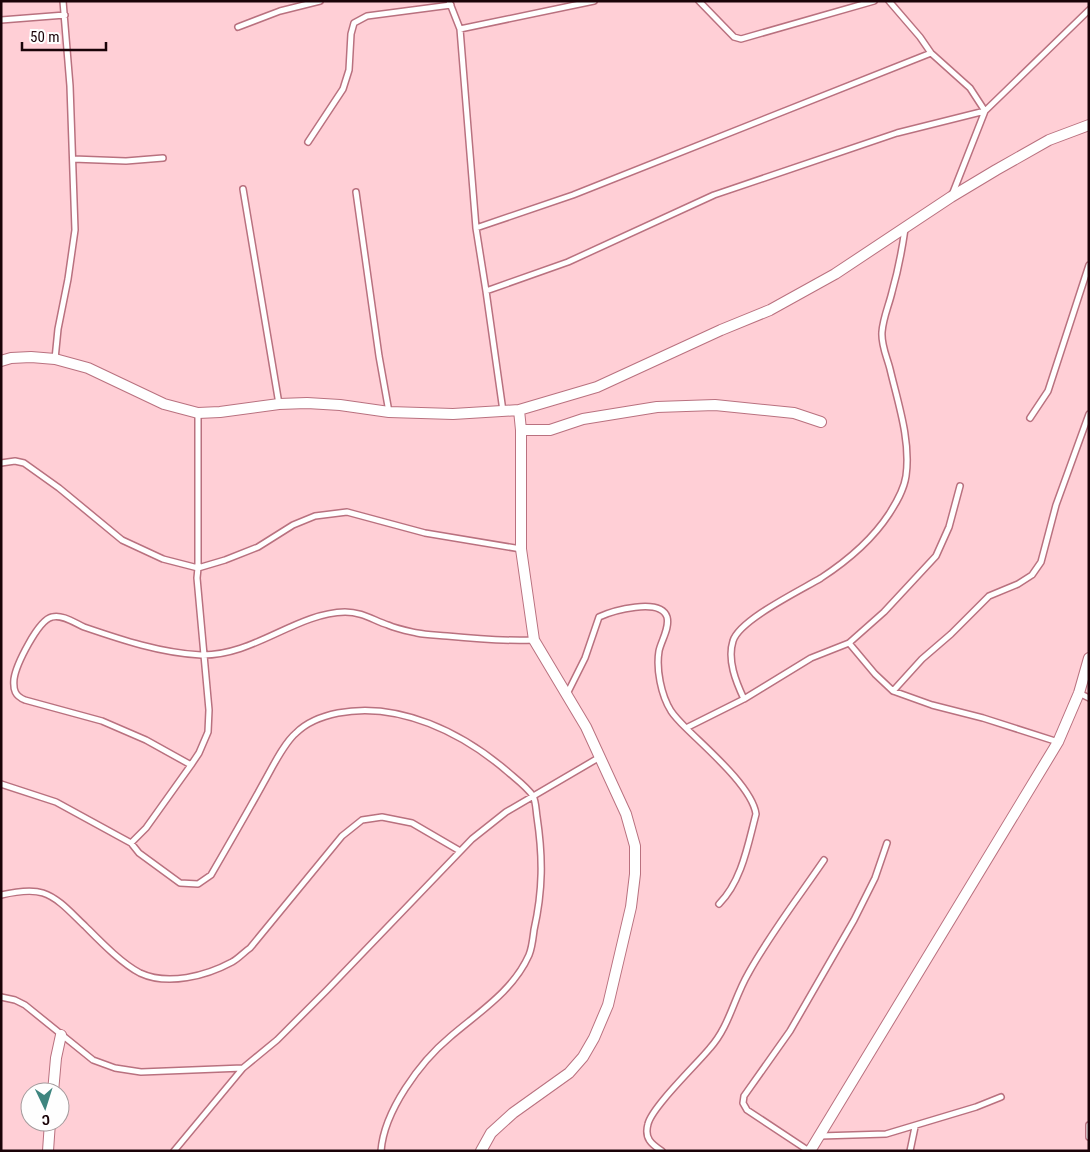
<svg xmlns="http://www.w3.org/2000/svg" width="1090" height="1152" viewBox="0 0 1090 1152" font-family="'Roboto Condensed',sans-serif">
	<style>
		.lines { fill: none; stroke-linecap: round; stroke-linejoin: round }
		.service-casing { stroke: #b9717f; stroke-width: 8 }
		.minor-casing { stroke: #b9717f; stroke-width: 12 }
		.service { stroke: #fff; stroke-width: 5 }
		.minor { stroke: #fff; stroke-width: 10 }
	</style>
	<rect width="100%" height="100%" fill="#ffcfd6"/>
	<g class="lines">
		<g class="service-casing">
			<path id="service" d="M 449,1 L 460,29 L 476,228 L 486,291 L 503,411
				M 699,1 L 734,37 L 741,39 L 874,1
				M 889,1 L 920,37 L 931,53 L 970,88 L 985,111 L 952,195
				M 1,20 L 65,15
				M 238,27 L 280,11 L 320,1
				M 460,29 L 594,1
				M 308,142 L 343,89 L 349,70 L 351,34 L 354,23 L 367,16 L 451,5
				M 73,159 L 126,161 L 163,158
				M 243,189 L 279,404
				M 356,192 L 379,356 L 389,412
				M 476,228 L 573,195 L 931,53
				M 486,291 L 568,262 L 714,195 L 897,133 L 985,111 L 1089,10
				M 55,359 L 58,329 L 68,279 L 75,230 L 70,86 L 63,1
				M 198,413 L 198,568 L 225,560 L 258,547 L 293,525 L 315,516 L 347,512 L 425,533 L 521,549
				M 1030,418 L 1048,391 L 1089,265
				M 1,463 L 15,461 L 24,463 L 59,488 L 122,540 L 163,559 L 198,568 L 197,578 L 209,710 L 208,732 L 199,753 L 191,765
				M 849,643 L 884,612 L 936,556 L 949,527 L 960,486
				M 893,691 L 922,659 L 951,634 L 989,596 L 1018,584 L 1032,575 L 1041,562 L 1056,505 L 1089,414
				M 1079,693 L 1089,698
				M 567,694 L 585,658 L 599,617 C 612,611 660,597 667,617 C 670,628 661,641 659,651 C 656,669 661,695 671,711 C 675,717 681,723 686,728 L 744,699 C 736,682 727,660 733,641 C 739,620 801,590 821,578 C 847,561 872,540 889,514 C 896,503 904,490 906,476 C 911,441 898,403 890,369 C 887,357 881,345 882,332 C 883,318 889,305 892,292 C 898,271 902,250 905,229
				M 744,699 L 811,658 L 849,643 L 875,674 L 893,691 L 932,705 L 983,718 L 1058,742
				M 686,728 C 706,748 752,787 756,814 C 748,844 742,881 719,904
				M 1,784 L 56,802 L 131,843 L 139,853 L 180,883 L 198,884 L 211,875 C 229,844 247,813 264,782 C 272,768 284,743 296,733 C 307,722 323,716 338,713 C 399,701 463,733 508,772 C 516,779 527,787 533,796 C 536,801 536,811 537,817 C 543,857 543,890 534,930 C 533,938 532,948 529,955 C 513,991 479,1012 450,1037 C 420,1062 384,1111 381,1151
				M 131,843 L 146,828 L 191,765 L 146,740 L 102,721 L 25,700 C 15,696 13,690 14,679 C 16,665 38,620 52,617 C 62,614 75,623 84,627 C 122,640 161,653 201,655 C 254,656 296,613 345,612 C 362,612 373,620 388,625 C 397,629 408,631 417,633 C 427,635 437,635 447,636 C 476,639 505,641 534,640
				M 1,895 C 14,892 31,889 43,893 C 59,898 73,915 85,926 C 100,941 121,963 140,973 C 168,986 206,976 232,962 C 239,958 244,952 250,948 L 342,836 L 362,820 L 382,817 L 412,823 L 460,851
				M 1,997 L 15,1000 L 25,1005 L 93,1060 L 115,1068 L 141,1072 L 243,1068 L 277,1040 L 327,990 L 472,839 L 506,812 L 600,757
				M 1089,1125 L 1089,1137
				M 820,1136 L 886,1134 L 976,1107 L 1001,1097
				M 174,1151 L 243,1068
				M 662,1151 C 651,1144 644,1138 648,1124 C 652,1107 697,1064 710,1048 C 729,1027 734,998 748,974 C 770,934 798,898 824,860
				M 809,1151 L 747,1110 L 743,1103 L 744,1096 L 790,1031 L 854,920 L 875,878 L 887,843
				M 910,1151 L 915,1127"/>
		</g>
		<g class="minor-casing">
			<path id="minor" d="M 1,361 L 11,358 L 31,357 L 55,359 L 88,368 L 164,404 L 198,413 L 220,412 L 279,404 L 307,403 L 340,405 L 389,412 L 453,414 L 519,410 L 597,387 L 721,330 L 770,310 L 835,274 L 951,197 L 996,170 L 1049,140 L 1089,125
				M 521,430 L 550,430 L 583,419 L 657,407 L 715,405 L 794,413 L 821,422
				M 53,1092 L 56,1058 L 61,1035
				M 48,1151 L 50,1122
				M 481,1151 L 491,1133 L 513,1113 L 569,1073 L 583,1057 L 594,1038 L 608,1005 L 631,907 L 635,874 L 635,846 L 626,814 L 586,727 L 534,640 L 521,549 L 521,430 L 519,410
				M 810,1151 L 1058,742 L 1079,693 L 1089,658"/>
		</g>
		<use href="#service" class="service"/>
		<use href="#minor" class="minor"/>
	</g>
	<rect width="1090" height="1152" fill="none" stroke="#1a0308" stroke-width="5"/>
	<g transform="translate(45 1107) rotate(176)"><circle r="24" fill="#fefefe" stroke="#a39a9c"/>
	<path d="M0-4L9 19L0 12L-9 19Z" fill="#3e857f"/>
	<text y="-8" font-size="14" font-weight="bold" text-anchor="middle" fill="#1a0308">С</text>
	</g>
	<path d="M22 42v8h84v-8" fill="none" stroke="#1a0308" stroke-width="2.5"/>
	<text x="30" y="42" font-size="15" fill="#1a0308" stroke="#fefefe" stroke-width="4" paint-order="stroke">50 m</text>
</svg>
